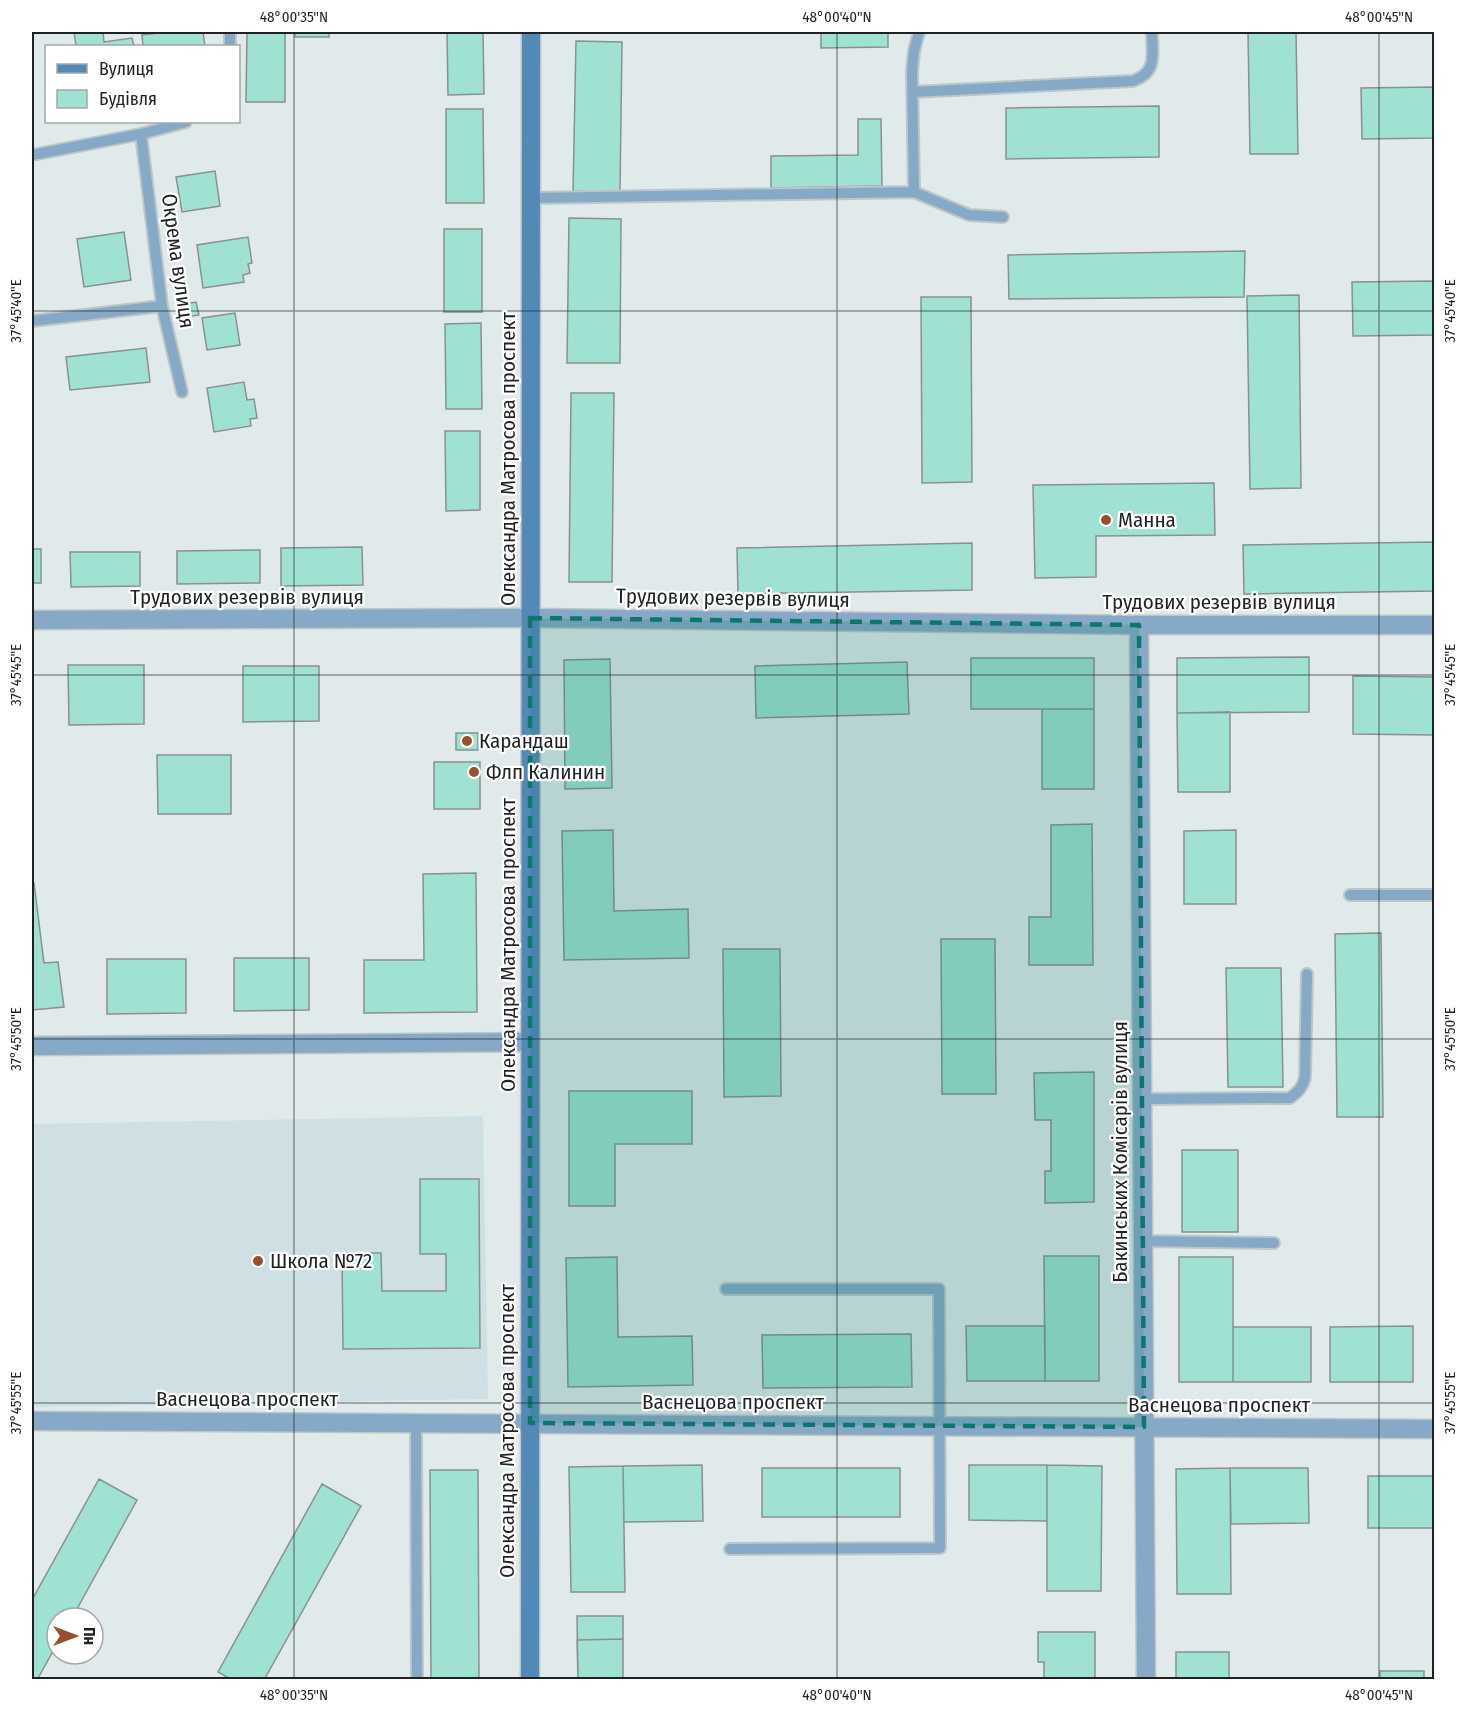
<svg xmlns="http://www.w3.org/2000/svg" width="1466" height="1711" viewBox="0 0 1466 1711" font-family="'Fira Sans Condensed',sans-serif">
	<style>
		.built { fill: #cee0e4 }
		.building { fill: #9fe1d2; stroke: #89918f; stroke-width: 1.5 }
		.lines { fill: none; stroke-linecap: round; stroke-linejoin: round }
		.service-casing { stroke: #bec6c7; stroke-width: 14 }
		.minor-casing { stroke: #bec6c7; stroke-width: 21 }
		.secondary-casing { stroke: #bec6c7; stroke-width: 21 }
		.service { stroke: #85a9c7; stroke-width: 10 }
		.minor { stroke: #85a9c7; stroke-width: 18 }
		.secondary { stroke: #538ab5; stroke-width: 18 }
		.marked { fill: #0f766e; fill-opacity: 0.2; stroke: #0f766e; stroke-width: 4.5; stroke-dasharray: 12 8; stroke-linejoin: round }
		.ticks { fill: none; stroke: #1f2223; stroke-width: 1.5; stroke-opacity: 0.45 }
		.poi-dot { fill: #97502b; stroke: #fff; stroke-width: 2 }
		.labels { text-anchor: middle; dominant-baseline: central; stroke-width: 4.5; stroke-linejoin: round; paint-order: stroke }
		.street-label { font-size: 21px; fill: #1f2223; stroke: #fff }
		.poi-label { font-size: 21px; fill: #1f2223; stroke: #fff; text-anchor: start }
		.neatline { fill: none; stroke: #1f2223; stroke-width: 2 }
		.ticks-label { font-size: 15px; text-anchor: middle; fill: #1f2223 }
	</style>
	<rect width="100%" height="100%" fill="#e1eaeb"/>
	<path class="built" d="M 483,1116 L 488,1399 L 32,1407 L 32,1124 Z"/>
	<path class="building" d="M 74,32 L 103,32 L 104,42 L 132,38 L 134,46 L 76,46 Z
		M 166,32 L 203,32 L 205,46 L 143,46 L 142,35 Z
		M 247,32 L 285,32 L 285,102 L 246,102 Z
		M 295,32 L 329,32 L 329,37 L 295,37 Z
		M 447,32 L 483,32 L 484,94 L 448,95 Z
		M 821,32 L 888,32 L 888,47 L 821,48 Z
		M 1248,32 L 1296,32 L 1298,154 L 1250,154 Z
		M 576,41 L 622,42 L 620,191 L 573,191 Z
		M 1434,87 L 1434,138 L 1362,139 L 1361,88 Z
		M 1159,106 L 1159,157 L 1006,159 L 1006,108 Z
		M 446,109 L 483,109 L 484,203 L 446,203 Z
		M 858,119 L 881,119 L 882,186 L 771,188 L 771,156 L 858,155 Z
		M 215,171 L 220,206 L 182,212 L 176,177 Z
		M 569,218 L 621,219 L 620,363 L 567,363 Z
		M 444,229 L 482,229 L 482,312 L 444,312 Z
		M 124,232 L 131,280 L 84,287 L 77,239 Z
		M 248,237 L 252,263 L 248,264 L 250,273 L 243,275 L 244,282 L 203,288 L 197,245 Z
		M 1245,251 L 1244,297 L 1009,299 L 1008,255 Z
		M 183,278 L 186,295 L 176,297 L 173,280 Z
		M 1434,281 L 1434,335 L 1353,336 L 1352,282 Z
		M 1299,295 L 1301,488 L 1250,489 L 1247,296 Z
		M 921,297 L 971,297 L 972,482 L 922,483 Z
		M 196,302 L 199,315 L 180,318 L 178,305 Z
		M 235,313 L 240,345 L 207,350 L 202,318 Z
		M 481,323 L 482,409 L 446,409 L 445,324 Z
		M 146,348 L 150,382 L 70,390 L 66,357 Z
		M 244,382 L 247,400 L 254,399 L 257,418 L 250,419 L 251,426 L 214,432 L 207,388 Z
		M 571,393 L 614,393 L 612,582 L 569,582 Z
		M 445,431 L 480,431 L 480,510 L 446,511 Z
		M 1214,483 L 1215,535 L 1096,536 L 1096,577 L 1035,578 L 1033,485 Z
		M 1434,542 L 1434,591 L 1244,594 L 1243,545 Z
		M 972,543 L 972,590 L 738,594 L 737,548 Z
		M 362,547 L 363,585 L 281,586 L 281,548 Z
		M 32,549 L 41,549 L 41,583 L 32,583 Z
		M 260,550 L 260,583 L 177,584 L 177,551 Z
		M 70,552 L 140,552 L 140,586 L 71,587 Z
		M 1309,657 L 1309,712 L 1177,713 L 1177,658 Z
		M 971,658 L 1094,658 L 1094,709 L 971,709 Z
		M 610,659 L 612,788 L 565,789 L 564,660 Z
		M 907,662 L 909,714 L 756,718 L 755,666 Z
		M 68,665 L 144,665 L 144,724 L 69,725 Z
		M 243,666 L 319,666 L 319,721 L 243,722 Z
		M 1353,676 L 1434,677 L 1434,735 L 1353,734 Z
		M 1042,709 L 1094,709 L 1094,789 L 1042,789 Z
		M 1230,712 L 1230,792 L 1178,792 L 1177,713 Z
		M 456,733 L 478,733 L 478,750 L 456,750 Z
		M 157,755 L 231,755 L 231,814 L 158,814 Z
		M 434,762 L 480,762 L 480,809 L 434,809 Z
		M 1092,824 L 1093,965 L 1029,965 L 1029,917 L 1051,917 L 1051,825 Z
		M 613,830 L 614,911 L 688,909 L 689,958 L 564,960 L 562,831 Z
		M 1236,830 L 1236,904 L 1184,904 L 1184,831 Z
		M 476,873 L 477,1012 L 364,1013 L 364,960 L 424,960 L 423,874 Z
		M 32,883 L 34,883 L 44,963 L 58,962 L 64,1007 L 32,1010 Z
		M 1381,933 L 1383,1117 L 1337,1117 L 1335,934 Z
		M 941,939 L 995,939 L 996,1094 L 942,1094 Z
		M 723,949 L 780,949 L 781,1096 L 724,1097 Z
		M 234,958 L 309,958 L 309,1010 L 234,1011 Z
		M 107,959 L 186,959 L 186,1013 L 107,1014 Z
		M 1226,968 L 1281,968 L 1283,1087 L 1228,1087 Z
		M 1094,1072 L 1094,1202 L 1045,1203 L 1045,1171 L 1051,1171 L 1051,1120 L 1035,1120 L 1034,1073 Z
		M 569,1091 L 692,1091 L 692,1144 L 615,1144 L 615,1206 L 569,1206 Z
		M 1182,1150 L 1238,1150 L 1238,1232 L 1182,1232 Z
		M 420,1179 L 479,1179 L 480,1348 L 343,1349 L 342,1253 L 381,1253 L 382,1291 L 446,1291 L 446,1254 L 420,1254 Z
		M 1044,1256 L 1099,1256 L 1099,1381 L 1045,1381 Z
		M 617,1257 L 618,1337 L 692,1336 L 693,1385 L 568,1387 L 566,1258 Z
		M 1179,1257 L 1233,1257 L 1233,1382 L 1179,1382 Z
		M 966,1326 L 1045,1326 L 1045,1381 L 967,1381 Z
		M 1413,1326 L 1413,1382 L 1330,1382 L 1330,1327 Z
		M 1233,1327 L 1311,1327 L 1311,1382 L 1233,1382 Z
		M 911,1334 L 912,1387 L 763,1388 L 762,1335 Z
		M 702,1465 L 703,1521 L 624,1522 L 623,1466 Z
		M 969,1465 L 1047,1465 L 1047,1521 L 969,1520 Z
		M 1047,1465 L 1102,1466 L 1101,1591 L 1047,1591 Z
		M 623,1466 L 625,1592 L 571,1592 L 569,1467 Z
		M 762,1468 L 900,1468 L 900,1517 L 762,1517 Z
		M 1230,1468 L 1231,1594 L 1177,1594 L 1176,1469 Z
		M 1230,1468 L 1308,1468 L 1309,1523 L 1231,1524 Z
		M 430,1470 L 478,1470 L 479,1680 L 431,1680 Z
		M 1368,1476 L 1434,1476 L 1434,1528 L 1368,1528 Z
		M 99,1479 L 137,1500 L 72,1618 L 57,1618 L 57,1644 L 37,1680 L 32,1680 L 32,1600 Z
		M 322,1484 L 361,1506 L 264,1680 L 232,1680 L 218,1672 Z
		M 577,1616 L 623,1616 L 623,1680 L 578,1680 Z
		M 1038,1632 L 1095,1632 L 1095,1680 L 1044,1680 L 1044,1662 L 1038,1662 Z
		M 623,1639 L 623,1680 L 578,1680 L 577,1640 Z
		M 1176,1652 L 1229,1652 L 1229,1680 L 1176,1680 Z
		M 1380,1671 L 1424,1671 L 1424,1680 L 1380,1680 Z"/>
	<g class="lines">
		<g class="service-casing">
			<path id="service" d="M 230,46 L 230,32
				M 913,92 L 1133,81 C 1158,72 1152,54 1152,32
				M 141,134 L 162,306 L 182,392
				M 32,155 L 141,134 L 186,122
				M 914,192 L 912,71 L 914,51 L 919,32
				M 531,198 L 914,192 L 969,215 L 1003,217
				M 32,321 L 162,306
				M 1350,895 L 1434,895
				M 1142,1099 L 1290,1098 C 1299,1091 1303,1087 1305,1077 L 1307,974
				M 1143,1241 L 1274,1243
				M 726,1289 L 939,1289 L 940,1548 L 730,1549
				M 416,1423 L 417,1680"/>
		</g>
		<g class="minor-casing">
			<path id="minor" d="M 32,620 L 530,618 L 1139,625 L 1434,625
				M 1139,625 L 1146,1680
				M 32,1046 L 530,1042
				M 32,1421 L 1434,1429"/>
		</g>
		<g class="secondary-casing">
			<path id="secondary" d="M 530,1680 L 531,32"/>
		</g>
		<use href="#service" class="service"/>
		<use href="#minor" class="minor"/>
		<use href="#secondary" class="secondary"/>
	</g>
	<path class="marked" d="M 530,618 L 1139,625 L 1144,1427 L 530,1423 Z"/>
	<path class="ticks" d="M 294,32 L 294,1680M 837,32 L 837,1680M 1379,32 L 1379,1680M 32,311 L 1434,311M 32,675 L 1434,675M 32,1039 L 1434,1039M 32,1403 L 1434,1403"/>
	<g class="poi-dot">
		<circle cx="1106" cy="520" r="6"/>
		<circle cx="467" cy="741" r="6"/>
		<circle cx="474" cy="772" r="6"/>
		<circle cx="258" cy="1261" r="6"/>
	</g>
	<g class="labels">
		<g class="street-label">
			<text transform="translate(178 261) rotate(82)">Окрема вулиця</text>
			<text transform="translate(508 459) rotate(-90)">Олександра Матросова проспект</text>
			<text x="247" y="597">Трудових резервів вулиця</text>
			<text transform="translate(733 598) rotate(1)">Трудових резервів вулиця</text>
			<text x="1219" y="602">Трудових резервів вулиця</text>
			<text transform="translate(508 945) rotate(-90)">Олександра Матросова проспект</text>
			<text transform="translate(1120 1152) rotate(-90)">Бакинських Комісарів вулиця</text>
			<text x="247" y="1399">Васнецова проспект</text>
			<text x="733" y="1402">Васнецова проспект</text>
			<text x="1219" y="1405">Васнецова проспект</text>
			<text transform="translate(507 1431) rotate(-90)">Олександра Матросова проспект</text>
		</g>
		<g class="poi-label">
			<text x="1118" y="520">Манна</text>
			<text x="479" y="741">Карандаш</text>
			<text x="486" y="772">Флп Калинин</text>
			<text x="270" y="1261">Школа №72</text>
		</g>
	</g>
	<rect width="1466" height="1711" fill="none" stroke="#ffffff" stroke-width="66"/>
	<rect x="45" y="45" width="195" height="78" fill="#ffffff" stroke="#a5a7a7" stroke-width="1.5"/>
	<rect x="57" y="64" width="30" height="9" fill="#538ab5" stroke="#a5a7a7" stroke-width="1.5"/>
	<text x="99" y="75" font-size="18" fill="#1f2223">Вулиця</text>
	<rect x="57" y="90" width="30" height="18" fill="#9fe1d2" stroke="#a5a7a7" stroke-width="1.5"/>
	<text x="99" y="105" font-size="18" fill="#1f2223">Будівля</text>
	<g transform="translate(75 1636) rotate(90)"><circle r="28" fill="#ffffff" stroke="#a5a7a7" stroke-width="1.5"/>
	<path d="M0-4.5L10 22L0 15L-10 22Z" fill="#97502b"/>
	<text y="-9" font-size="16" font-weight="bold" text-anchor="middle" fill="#1f2223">Пн</text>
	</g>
	<rect x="33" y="33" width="1400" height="1645" class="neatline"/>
	<g class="ticks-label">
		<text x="294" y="22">48°00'35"N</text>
		<text x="837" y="22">48°00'40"N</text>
		<text x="1379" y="22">48°00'45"N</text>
		<text transform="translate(1450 311) rotate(-90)" y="5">37°45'40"E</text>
		<text transform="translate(16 311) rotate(-90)" y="5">37°45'40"E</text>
		<text transform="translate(1450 675) rotate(-90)" y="5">37°45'45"E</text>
		<text transform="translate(16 675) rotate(-90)" y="5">37°45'45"E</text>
		<text transform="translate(1450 1039) rotate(-90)" y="5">37°45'50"E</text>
		<text transform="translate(16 1039) rotate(-90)" y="5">37°45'50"E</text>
		<text transform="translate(1450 1403) rotate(-90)" y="5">37°45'55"E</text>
		<text transform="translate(16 1403) rotate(-90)" y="5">37°45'55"E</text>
		<text x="294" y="1700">48°00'35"N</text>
		<text x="837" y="1700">48°00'40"N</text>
		<text x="1379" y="1700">48°00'45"N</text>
	</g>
</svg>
